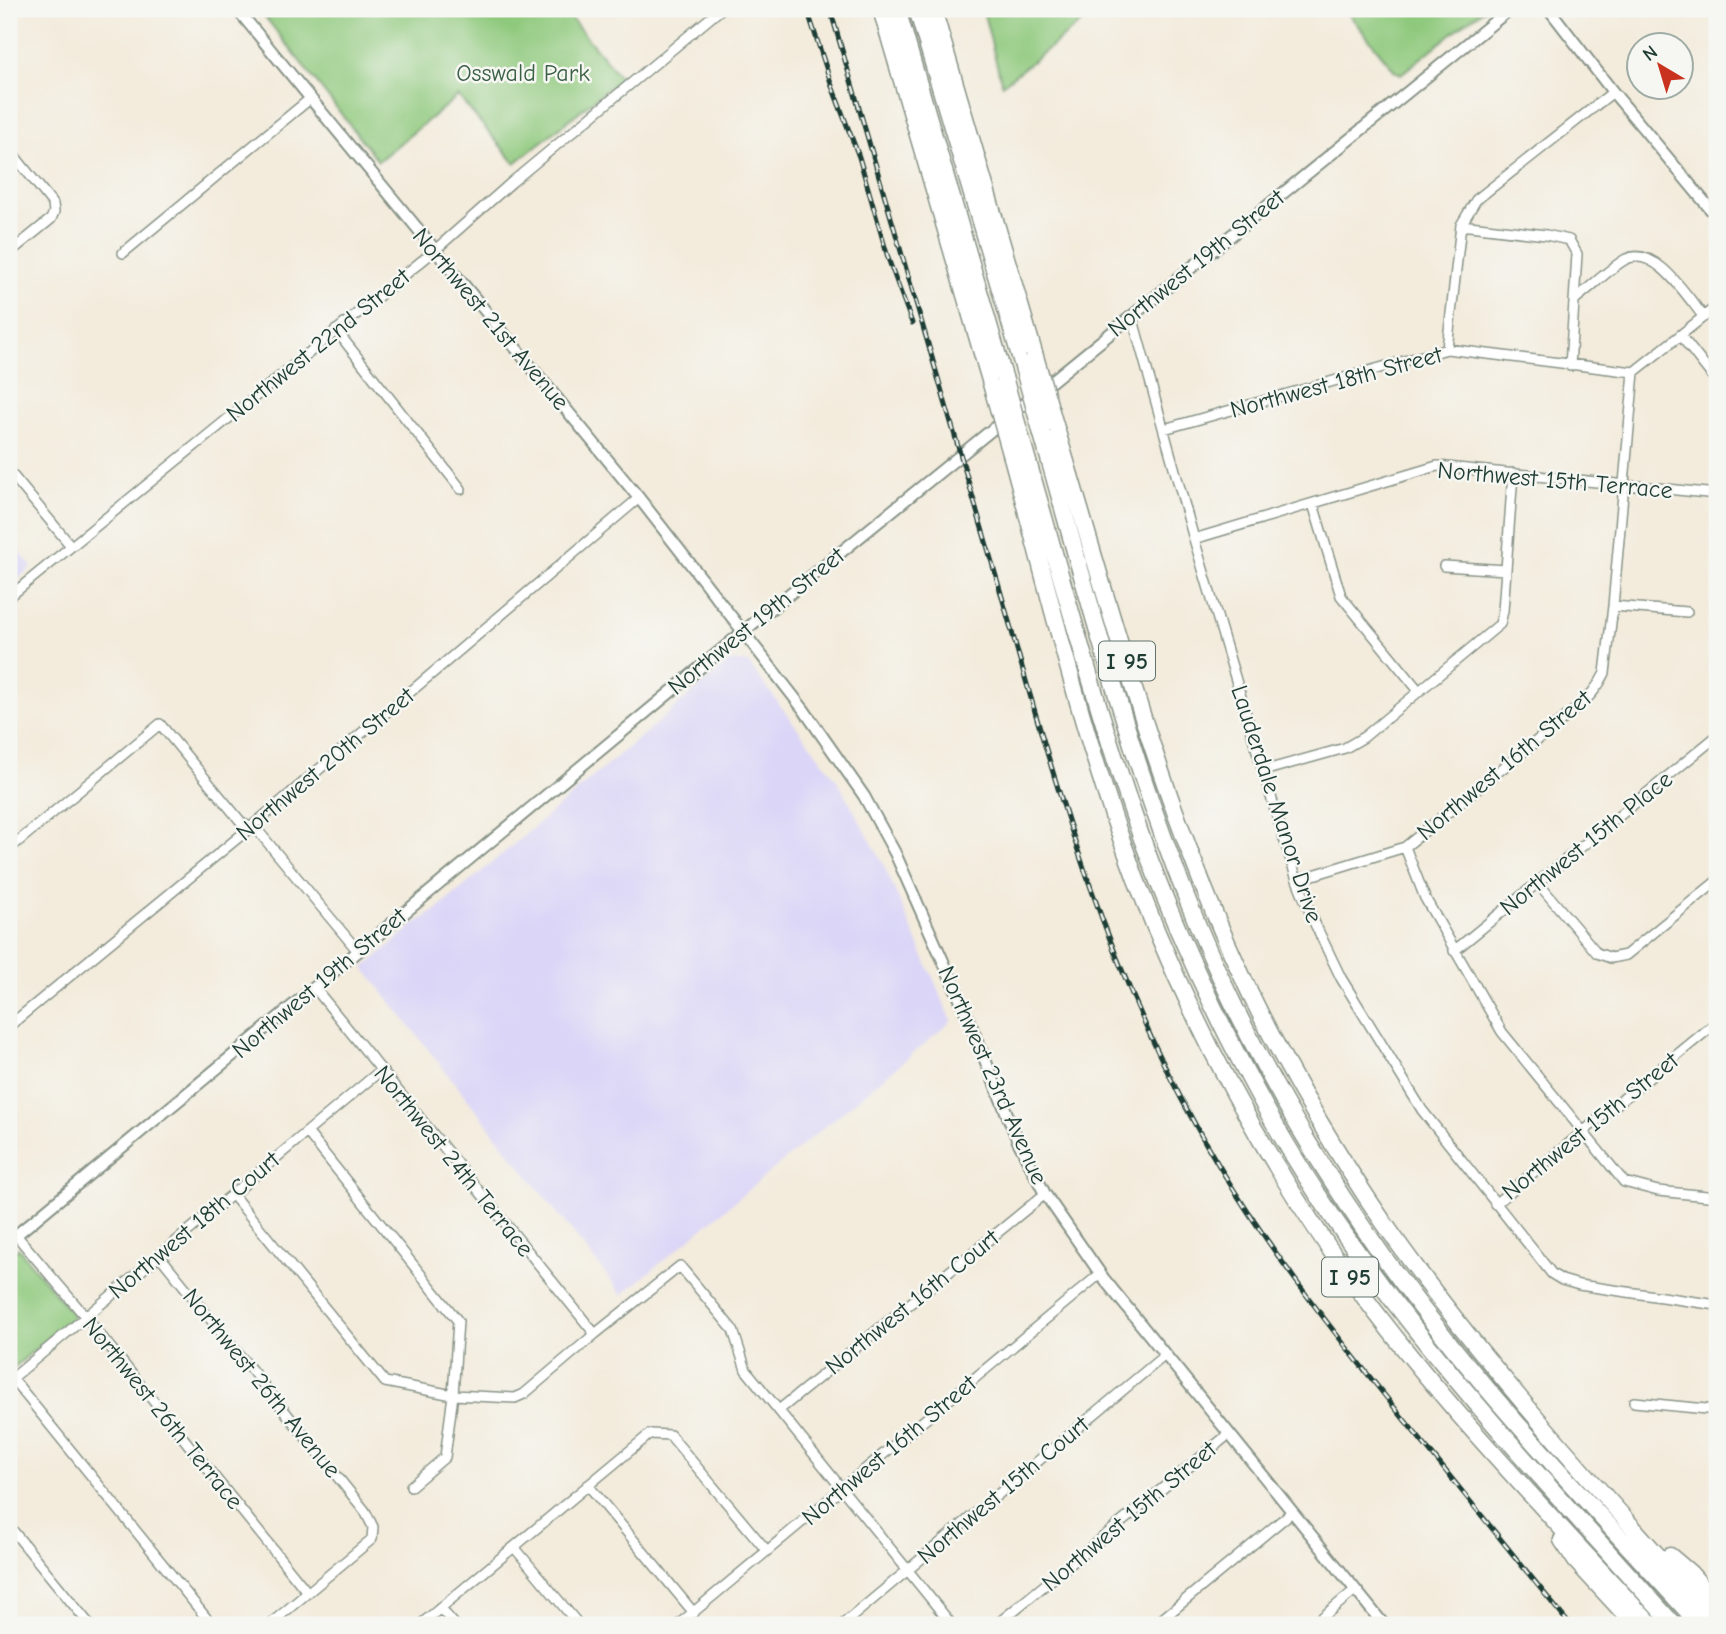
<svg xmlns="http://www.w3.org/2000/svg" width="1726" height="1634" viewBox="0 0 1726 1634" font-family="'Comic Neue',sans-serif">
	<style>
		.built { fill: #dbd6f7 }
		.green { fill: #8fc97d; stroke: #578358; stroke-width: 2 }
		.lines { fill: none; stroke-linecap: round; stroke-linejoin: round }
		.minor-casing { stroke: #899488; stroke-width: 12 }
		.tertiary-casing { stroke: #899488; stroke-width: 14 }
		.motorway-casing { stroke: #899488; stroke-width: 19 }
		.minor { stroke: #fff; stroke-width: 9 }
		.tertiary { stroke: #fff; stroke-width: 10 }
		.motorway { stroke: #fff; stroke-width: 16 }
		.rail-casing { stroke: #1f3d34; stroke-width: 5 }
		.rail { stroke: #f6f6f2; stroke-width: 2.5; stroke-dasharray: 8; stroke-linecap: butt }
		.motorway-bridge-casing { stroke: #899488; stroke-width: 19; stroke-linecap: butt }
		.motorway-bridge { stroke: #fff; stroke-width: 16 }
		.labels { text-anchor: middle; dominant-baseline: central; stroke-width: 5; stroke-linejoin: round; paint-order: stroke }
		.shield { fill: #f6f6f2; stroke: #60746d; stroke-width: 2 }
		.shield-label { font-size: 23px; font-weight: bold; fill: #1f3d34 }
		.park-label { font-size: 24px; fill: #3b6046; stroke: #f6f6f2 }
		.street-label { font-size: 24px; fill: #1f3d34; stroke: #f6f6f2 }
	</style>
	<rect width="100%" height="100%" fill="#f6f6f2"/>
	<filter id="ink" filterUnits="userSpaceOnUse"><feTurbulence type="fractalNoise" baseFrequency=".0143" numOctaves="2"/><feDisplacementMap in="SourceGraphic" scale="14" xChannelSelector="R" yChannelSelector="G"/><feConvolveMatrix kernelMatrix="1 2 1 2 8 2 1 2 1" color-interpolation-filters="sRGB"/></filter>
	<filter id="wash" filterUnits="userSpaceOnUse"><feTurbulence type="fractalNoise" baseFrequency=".00686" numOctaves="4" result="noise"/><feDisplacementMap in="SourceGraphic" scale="28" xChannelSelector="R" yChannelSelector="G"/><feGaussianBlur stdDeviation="1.57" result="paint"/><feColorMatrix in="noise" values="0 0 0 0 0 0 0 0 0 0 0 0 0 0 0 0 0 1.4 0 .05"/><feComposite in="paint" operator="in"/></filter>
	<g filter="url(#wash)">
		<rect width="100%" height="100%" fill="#f3ebdb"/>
		<path class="built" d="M 9,538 L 32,567 L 9,586 Z
			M 730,661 L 748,663 L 837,780 L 882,861 L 952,1021 L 622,1295 L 364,968 L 416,923 L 435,911 Z"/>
		<path class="green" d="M 259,9 L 563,9 L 621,78 L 515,163 L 458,96 L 378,161 Z
			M 1022,9 L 1099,9 L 1002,85 L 984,14 Z
			M 1346,9 L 1485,9 L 1466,22 L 1401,74 L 1395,71 L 1347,12 Z
			M 18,1248 L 74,1316 L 9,1372 L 9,1256 Z"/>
	</g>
	<g filter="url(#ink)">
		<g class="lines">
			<g class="minor-casing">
				<path id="minor" d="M 1716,9 L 1717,14
					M 9,149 L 53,204 L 54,212 L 51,219 L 9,253
					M 1461,225 L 1546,235 L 1569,240 L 1577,254 L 1570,366
					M 123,253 L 311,98
					M 1574,300 C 1589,289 1611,267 1626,259 C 1656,245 1687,297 1704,317
					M 1132,316 L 1194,539 L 1263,771 L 1297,880 L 1315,924 L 1341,978 L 1422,1110 L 1552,1274 L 1562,1280 L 1579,1285 L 1717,1305
					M 336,330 L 461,489
					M 1681,336 L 1717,382
					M 1447,349 L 1461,225 L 1476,200 L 1613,92
					M 1164,429 L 1447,349 L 1634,372
					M 9,471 L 71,546
					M 1313,504 L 1341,596 L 1419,691
					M 1194,539 L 1437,466 L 1717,494
					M 1444,566 L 1506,570
					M 9,597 L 434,251 L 512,182 L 721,9
					M 1613,606 L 1687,612
					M 1263,771 L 1345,748 L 1364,737 L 1500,624 L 1503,611 L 1513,473
					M 1405,847 L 1425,898 L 1502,1032 L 1624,1182 L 1658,1191 L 1717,1197
					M 9,849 L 160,724 L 242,823 L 259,832 L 357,950
					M 1297,880 L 1405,847 L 1576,709 C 1588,698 1598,688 1605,673 L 1613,606 L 1634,372 L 1717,306
					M 1538,883 L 1597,953 L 1611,958 L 1626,955 L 1717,881
					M 1454,951 L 1717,736
					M 314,987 L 595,1334
					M 9,1026 L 251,827 L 639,498
					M 307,1132 L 458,1321 L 453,1395 L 445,1457 L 411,1486
					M 232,1194 L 385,1382 L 453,1395 L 515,1398 L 524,1394 L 595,1334 L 680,1266 L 733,1330 L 746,1370 L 952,1625
					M 1495,1204 L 1717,1022
					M 16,1235 L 85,1316 L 308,1593
					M 159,1255 L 365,1511 L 373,1527 L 372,1539 L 269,1625
					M 12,1378 L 212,1625
					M 9,1381 L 380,1071
					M 1634,1402 L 1717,1410
					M 779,1410 L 1045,1194
					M 588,1485 L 694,1613
					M 9,1526 L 90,1625
					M 514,1547 L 579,1625
					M 440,1608 L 455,1625
					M 420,1625 L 650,1434 L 670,1435 L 767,1551
					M 678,1625 L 1100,1274
					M 842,1625 L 1165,1355
					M 996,1625 L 1229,1434
					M 1155,1625 L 1292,1512
					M 1313,1625 L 1355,1590"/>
			</g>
			<g class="tertiary-casing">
				<path id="tertiary" d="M 237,9 L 639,498 L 804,710 L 864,796 L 895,853 L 964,1008 L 1018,1141 L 1045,1194 L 1104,1279 L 1384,1625
					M 1549,9 L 1613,92 L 1717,217
					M 9,1241 L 755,622 L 1510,9"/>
			</g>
			<g class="motorway-casing">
				<path id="motorway" d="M 881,9 L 992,387
					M 897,9 L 1004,377
					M 917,9 L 1022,363
					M 933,9 L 1034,353
					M 1055,425 C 1117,631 1171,843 1271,1035 C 1309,1107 1351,1177 1398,1243 C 1494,1377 1608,1499 1717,1622
					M 1042,434 C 1098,630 1147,829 1237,1012 C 1296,1133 1370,1246 1455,1350 C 1532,1445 1618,1534 1700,1625
					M 1024,448 C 1062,578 1096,709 1141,836 C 1176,933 1220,1026 1270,1116 C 1378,1308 1528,1462 1674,1625
					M 1012,457 C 1046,582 1076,708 1118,830 C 1169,977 1241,1119 1329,1248 C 1423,1385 1539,1503 1651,1625
					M 1562,1540 L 1576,1561 L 1635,1625
					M 1670,1556 L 1690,1573 L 1717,1604"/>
			</g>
			<use href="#minor" class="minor"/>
			<use href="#tertiary" class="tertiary"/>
			<use href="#motorway" class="motorway"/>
			<g class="rail-casing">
				<path id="rail" d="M 807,9 L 832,86 L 859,157 L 889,261 L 912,323
					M 830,9 C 886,200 942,391 998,583 C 1051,768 1101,956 1196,1126 C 1256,1235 1333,1332 1411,1428 C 1464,1494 1517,1560 1570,1625"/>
			</g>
			<use href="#rail" class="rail"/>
			<g class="motorway-bridge-casing">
				<path id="motorway-bridge" d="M 1034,353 L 1055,425
					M 1022,363 L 1042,434
					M 1004,377 L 1024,448
					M 992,387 L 1012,457"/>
			</g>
			<use href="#motorway-bridge" class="motorway-bridge"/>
		</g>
	</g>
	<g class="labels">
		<g class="shield">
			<rect x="1099" y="641.5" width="56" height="39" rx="5"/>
			<rect x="1322" y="1257.5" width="56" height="39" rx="5"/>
		</g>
		<g class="shield-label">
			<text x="1127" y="661">I 95</text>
			<text x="1350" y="1277">I 95</text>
		</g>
		<g class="park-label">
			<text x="523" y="73">Osswald Park</text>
		</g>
		<g class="street-label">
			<text transform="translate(1196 263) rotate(-39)">Northwest 19th Street</text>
			<text transform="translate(491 319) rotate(50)">Northwest 21st Avenue</text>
			<text transform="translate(318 345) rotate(-39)">Northwest 22nd Street</text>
			<text transform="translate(1336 382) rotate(-15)">Northwest 18th Street</text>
			<text transform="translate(1555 480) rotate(5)">Northwest 15th Terrace</text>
			<text transform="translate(756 621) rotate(-39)">Northwest 19th Street</text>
			<text transform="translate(325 764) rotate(-40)">Northwest 20th Street</text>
			<text transform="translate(1504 765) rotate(-40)">Northwest 16th Street</text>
			<text transform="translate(1277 804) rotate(72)">Lauderdale Manor Drive</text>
			<text transform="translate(1586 843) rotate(-39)">Northwest 15th Place</text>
			<text transform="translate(319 983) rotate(-40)">Northwest 19th Street</text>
			<text transform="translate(993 1075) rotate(66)">Northwest 23rd Avenue</text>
			<text transform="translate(1590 1126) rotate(-39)">Northwest 15th Street</text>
			<text transform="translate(454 1161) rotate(51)">Northwest 24th Terrace</text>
			<text transform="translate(194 1225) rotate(-40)">Northwest 18th Court</text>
			<text transform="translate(912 1302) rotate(-39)">Northwest 16th Court</text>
			<text transform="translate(262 1383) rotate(51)">Northwest 26th Avenue</text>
			<text transform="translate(163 1413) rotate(51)">Northwest 26th Terrace</text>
			<text transform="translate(889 1450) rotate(-40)">Northwest 16th Street</text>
			<text transform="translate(1003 1490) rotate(-40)">Northwest 15th Court</text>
			<text transform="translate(1129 1516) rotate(-40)">Northwest 15th Street</text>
		</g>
	</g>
	<rect width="1726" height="1634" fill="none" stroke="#f6f6f2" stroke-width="35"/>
	<g transform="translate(1660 66) rotate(322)"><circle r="33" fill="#f6f6f2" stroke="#a0aca6" stroke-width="2"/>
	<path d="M0-5L12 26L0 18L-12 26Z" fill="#c8321e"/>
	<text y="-10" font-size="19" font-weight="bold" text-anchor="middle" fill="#1f3d34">N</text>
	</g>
</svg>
